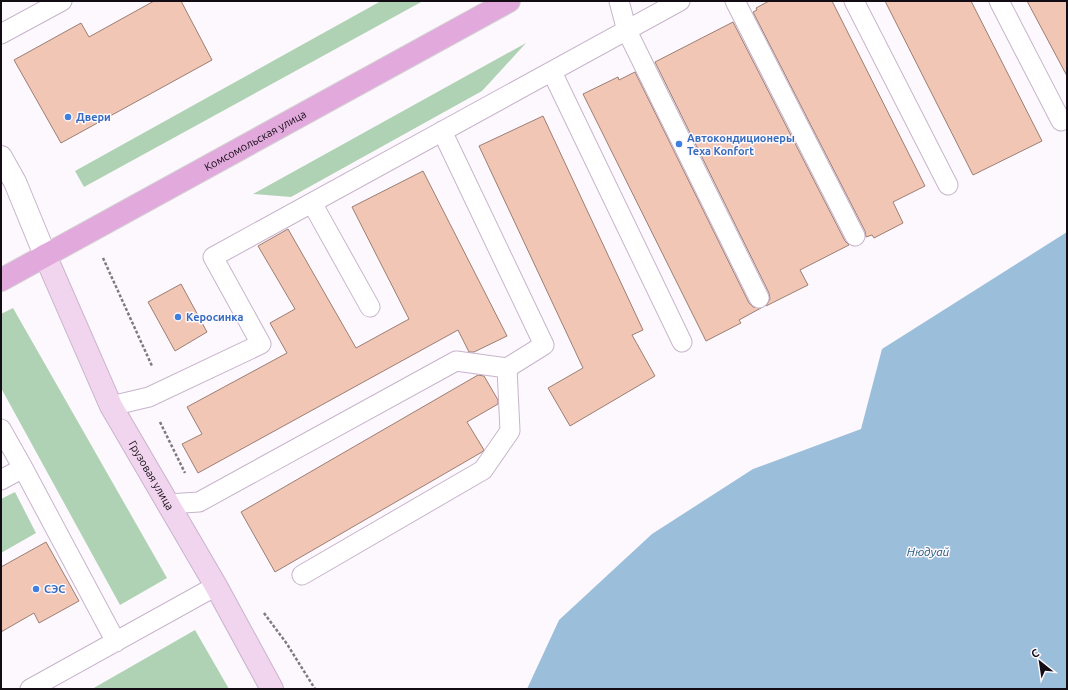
<svg xmlns="http://www.w3.org/2000/svg" width="1068" height="690" viewBox="0 0 1068 690" font-family="Ubuntu,sans-serif">
	<style>
		.forest { fill: #afd2b4 }
		.water { fill: #9bbfda }
		.building { fill: #f1c6b5; stroke: #9c7e73 }
		.lines { fill: none; stroke-linecap: round; stroke-linejoin: round }
		.service-casing { stroke: #c8b4cc; stroke-width: 21 }
		.minor-casing { stroke: #c8b4cc; stroke-width: 24 }
		.secondary-casing { stroke: #c8b4cc; stroke-width: 24 }
		.primary-casing { stroke: #d5d3d5; stroke-width: 24 }
		.path { stroke: #7f7a81; stroke-width: 2.5; stroke-dasharray: 3 2; stroke-linecap: butt }
		.service { stroke: #fff; stroke-width: 19 }
		.minor { stroke: #fff; stroke-width: 22 }
		.secondary { stroke: #f1d4ed; stroke-width: 22 }
		.primary { stroke: #e2a9dc; stroke-width: 22 }
		.shop-dot { fill: #3f7fe0; stroke: #fcf8fd; stroke-width: 1.5 }
		.labels { text-anchor: middle; dominant-baseline: central; stroke-width: 3; stroke-linejoin: round; paint-order: stroke }
		.shop-label { font-size: 11px; font-weight: bold; fill: #366cbe; stroke: #fcf8fd; text-anchor: start }
		.street-label { font-size: 11px; fill: #130c15; stroke: #fcf8fd }
		.water-label { font-size: 12px; font-style: italic; fill: #1d597d; stroke: #fcf8fd }
	</style>
	<rect width="100%" height="100%" fill="#fcf8fd"/>
	<path class="forest" d="M 381,1 L 423,1 L 84,187 L 75,171 Z
		M 526,43 L 482,91 L 291,197 L 253,194 Z
		M 13,308 L 167,578 L 120,605 L 1,388 L 1,314 Z
		M 15,492 L 36,533 L 1,553 L 1,499 Z
		M 195,630 L 229,689 L 92,689 Z"/>
	<path class="water" d="M 1067,232 L 1067,689 L 527,689 L 559,620 L 652,534 L 753,469 L 861,429 L 882,349 Z"/>
	<path class="building" d="M 154,1 L 181,1 L 212,60 L 61,143 L 14,60 L 81,23 L 89,37 Z
		M 769,1 L 832,1 L 925,186 L 893,202 L 903,223 L 874,238 L 872,235 L 866,237 L 865,231 L 753,12 L 757,10 L 756,8 Z
		M 885,1 L 971,1 L 1042,141 L 973,175 Z
		M 1027,1 L 1067,1 L 1067,76 Z
		M 733,22 L 845,241 L 849,245 L 800,270 L 808,285 L 766,306 L 770,299 L 769,293 L 655,62 Z
		M 635,72 L 749,303 L 753,307 L 761,308 L 739,320 L 741,323 L 706,341 L 583,94 L 618,77 L 619,80 Z
		M 543,116 L 643,330 L 632,335 L 655,376 L 570,426 L 548,388 L 583,368 L 479,146 Z
		M 423,171 L 507,336 L 474,352 L 469,352 L 458,330 L 198,473 L 182,444 L 202,434 L 187,407 L 287,353 L 270,323 L 295,309 L 258,246 L 288,229 L 356,348 L 409,319 L 352,207 Z
		M 181,284 L 207,332 L 175,351 L 148,302 Z
		M 478,375 L 484,376 L 498,400 L 498,404 L 467,422 L 484,450 L 482,452 L 275,572 L 241,512 Z
		M 46,542 L 79,601 L 39,623 L 34,613 L 1,632 L 1,567 Z"/>
	<g class="lines">
		<g class="service-casing">
			<path id="service" d="M 619,1 L 627,31 L 759,298
				M 735,1 L 855,236
				M 854,1 L 948,185
				M 999,1 L 1061,121
				M 1,34 L 62,1
				M 552,72 L 682,342
				M 442,131 L 544,345 L 507,368
				M 312,203 L 370,307
				M 111,406 L 149,397 L 261,344 L 213,257 L 680,1
				M 1,429 L 23,468
				M 1,480 L 23,468 L 116,642
				M 168,504 L 199,502 L 456,361 L 507,368 L 510,431 L 483,470 L 302,575
				M 30,689 L 216,586"/>
		</g>
		<g class="minor-casing">
			<path id="minor" d="M 1,157 L 15,182 L 45,255"/>
		</g>
		<g class="secondary-casing">
			<g id="secondary">
				<path id="s1" d="M 45,255 L 111,406 L 216,586 L 272,689"/>
			</g>
		</g>
		<g class="primary-casing">
			<g id="primary">
				<path id="s2" d="M 1,280 L 509,1"/>
			</g>
		</g>
		<path class="path" d="M 103,258 L 152,366
			M 160,422 L 185,473
			M 264,613 L 287,644 L 315,689"/>
		<use href="#service" class="service"/>
		<use href="#minor" class="minor"/>
		<use href="#secondary" class="secondary"/>
		<use href="#primary" class="primary"/>
	</g>
	<g class="shop-dot">
		<circle cx="68" cy="117" r="4"/>
		<circle cx="679" cy="144" r="4"/>
		<circle cx="178" cy="317" r="4"/>
		<circle cx="36" cy="589" r="4"/>
	</g>
	<g class="labels">
		<g class="shop-label">
			<text x="76" y="117">Двери</text>
			<text x="687" y="138">Автокондиционеры<tspan x="687" dy="13">Texa Konfort</tspan></text>
			<text x="186" y="317">Керосинка</text>
			<text x="44" y="589">СЭС</text>
		</g>
		<g class="street-label">
			<text stroke="none"><textPath href="#s2" startOffset="290">Комсомольская улица</textPath></text>
			<text stroke="none"><textPath href="#s1" startOffset="245">Грузовая улица</textPath></text>
		</g>
		<g class="water-label">
			<text x="928" y="551">Нюдуай</text>
		</g>
	</g>
	<rect width="1068" height="690" fill="none" stroke="#130c15" stroke-width="4"/>
	<g transform="translate(1040 662) rotate(330)" stroke="#fcf8fd" stroke-width="3" paint-order="stroke">
	<path d="M0-3L7 15L0 10L-7 15Z" fill="#130c15"/>
	<text y="-6" font-size="11" font-weight="bold" text-anchor="middle" fill="#130c15">С</text>
	</g>
</svg>
